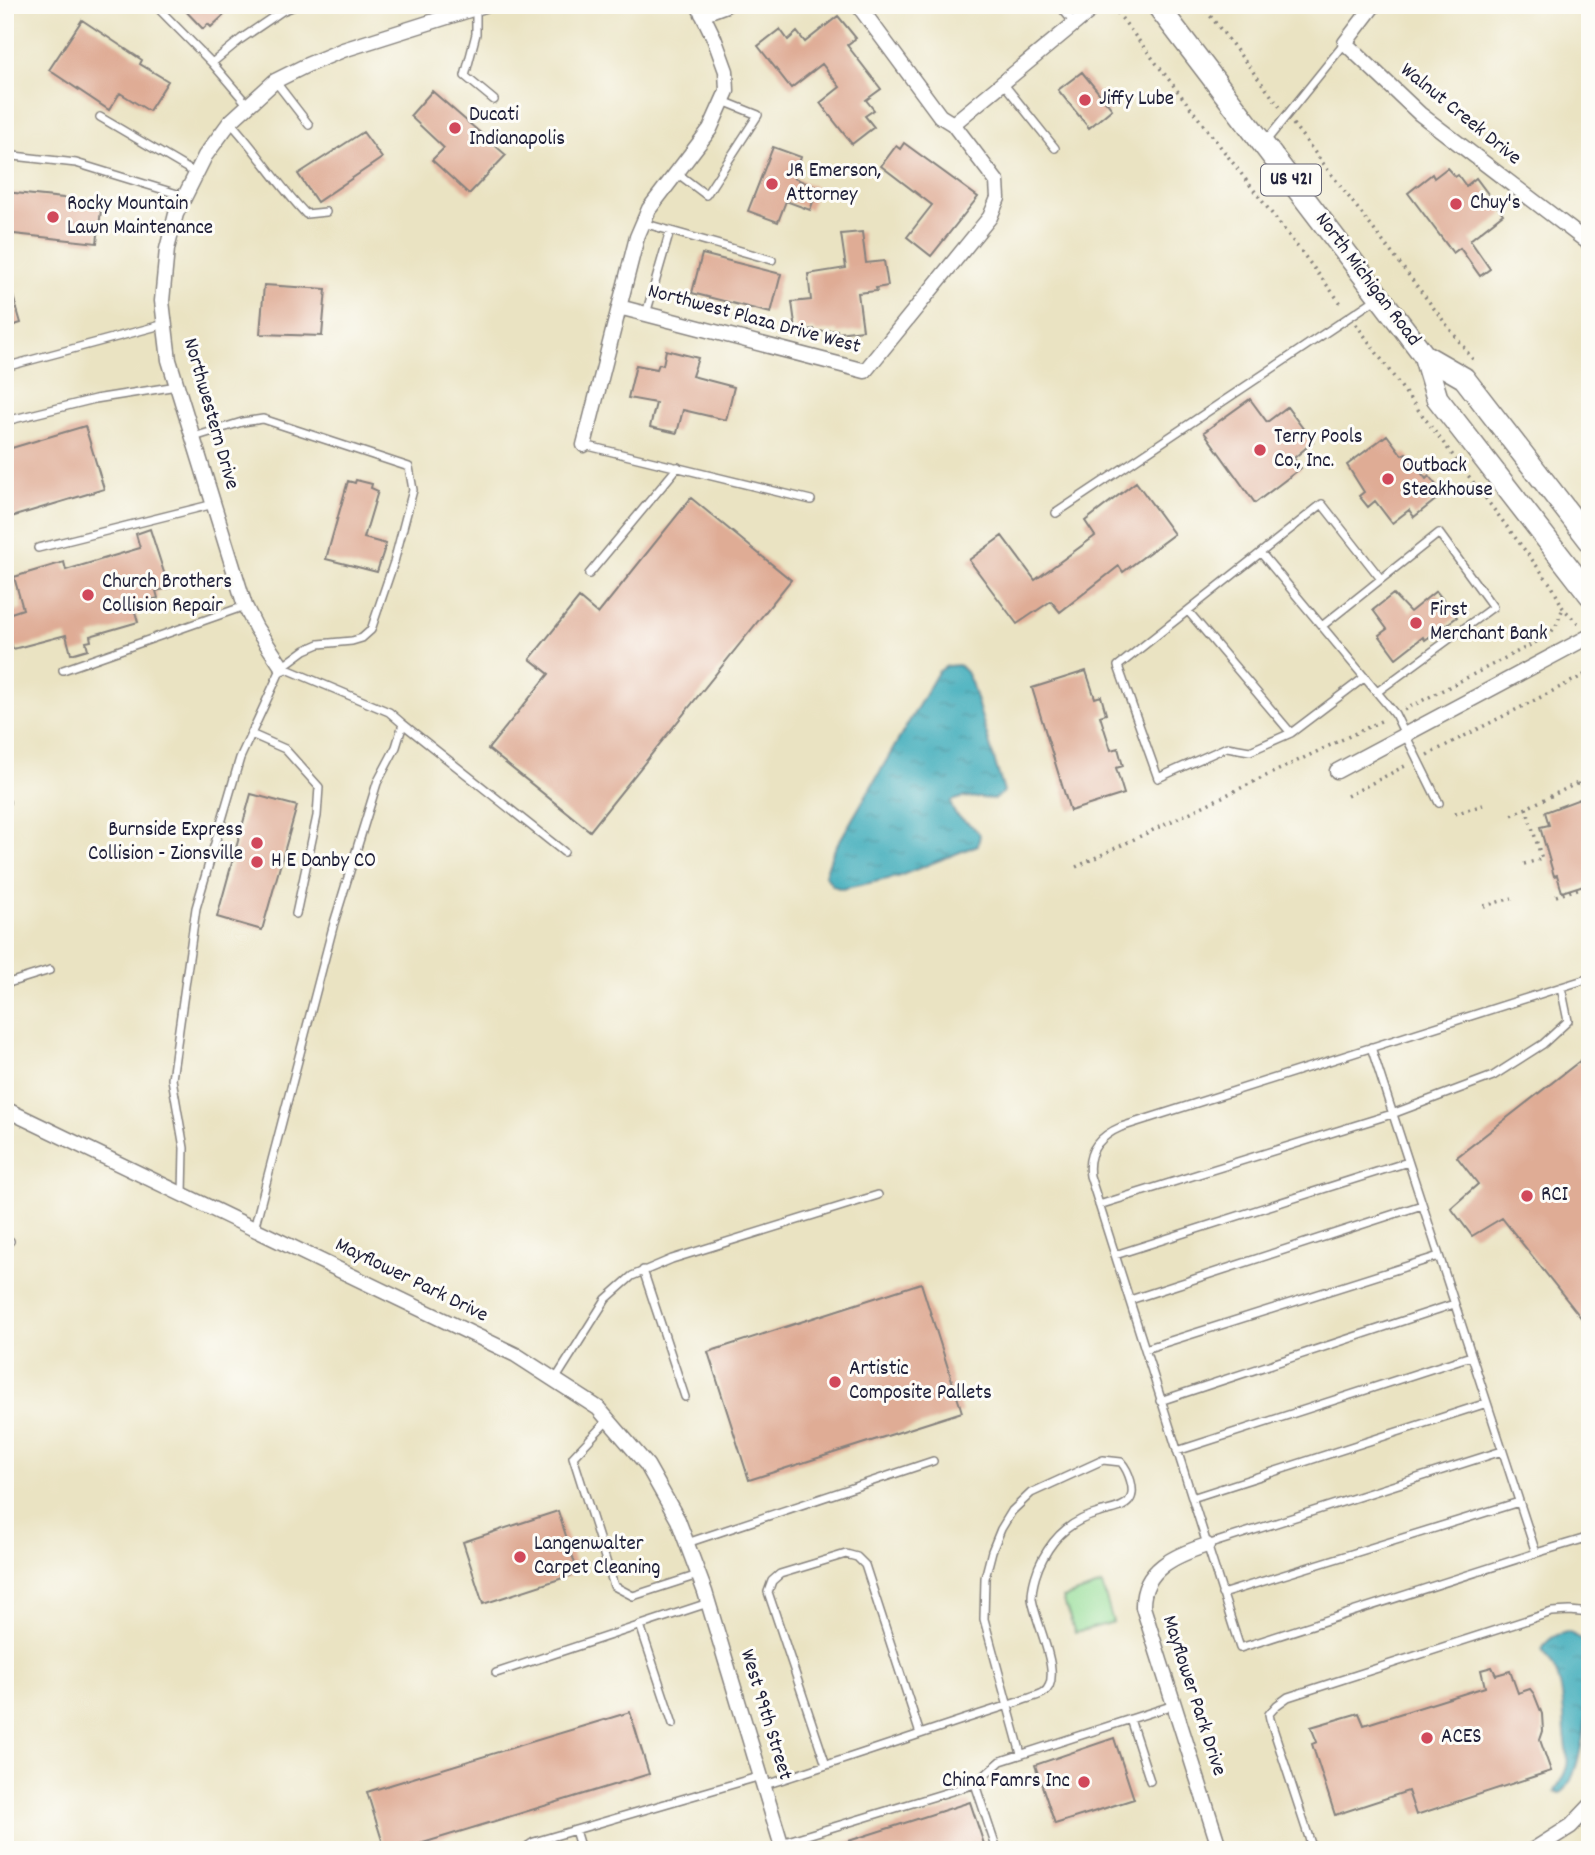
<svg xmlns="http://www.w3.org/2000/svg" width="1595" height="1855" viewBox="0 0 1595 1855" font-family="Dekko,sans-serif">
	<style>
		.pitch { fill: #96de99; stroke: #5c806a; stroke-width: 2 }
		.water { fill: url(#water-ripples); stroke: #2e667a; stroke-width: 2 }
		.building { fill: #dfac95 }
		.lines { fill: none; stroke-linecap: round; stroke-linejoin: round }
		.lane-casing { stroke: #86827e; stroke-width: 10 }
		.street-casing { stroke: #86827e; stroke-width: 17 }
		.primary-casing { stroke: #86827e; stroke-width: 24 }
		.path { stroke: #86827e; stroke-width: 3.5; stroke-dasharray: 2 5; stroke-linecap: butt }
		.lane { stroke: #fff; stroke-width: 7 }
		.street { stroke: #fff; stroke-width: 14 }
		.primary { stroke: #fff; stroke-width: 21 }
		.poi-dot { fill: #d1495b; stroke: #fdfcf7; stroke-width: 2.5 }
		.labels { text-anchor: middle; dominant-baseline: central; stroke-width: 6; stroke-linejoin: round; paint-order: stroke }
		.shield { fill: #fdfcf7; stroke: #646373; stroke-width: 2 }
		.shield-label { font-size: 19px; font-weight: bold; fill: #22223b }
		.poi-label { font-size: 21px; fill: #22223b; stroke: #fdfcf7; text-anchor: start }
		.street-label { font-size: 21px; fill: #22223b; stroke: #fdfcf7 }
	</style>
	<defs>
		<pattern id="water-ripples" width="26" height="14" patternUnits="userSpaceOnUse" patternTransform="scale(1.75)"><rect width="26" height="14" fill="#3baab9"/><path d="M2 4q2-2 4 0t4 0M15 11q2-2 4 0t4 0" fill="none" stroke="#318a98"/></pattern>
	</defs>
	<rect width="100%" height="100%" fill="#fdfcf7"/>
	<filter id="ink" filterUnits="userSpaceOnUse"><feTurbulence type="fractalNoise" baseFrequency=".0143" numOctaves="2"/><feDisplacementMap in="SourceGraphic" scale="14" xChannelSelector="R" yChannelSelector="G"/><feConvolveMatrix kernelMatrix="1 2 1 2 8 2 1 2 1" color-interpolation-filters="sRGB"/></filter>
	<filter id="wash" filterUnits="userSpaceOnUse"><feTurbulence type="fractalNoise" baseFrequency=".00686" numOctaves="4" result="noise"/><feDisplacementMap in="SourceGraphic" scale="28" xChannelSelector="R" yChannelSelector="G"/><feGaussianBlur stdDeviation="1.57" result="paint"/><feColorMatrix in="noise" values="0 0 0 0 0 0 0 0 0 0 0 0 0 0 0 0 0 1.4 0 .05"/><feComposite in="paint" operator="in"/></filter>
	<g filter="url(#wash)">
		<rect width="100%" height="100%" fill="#eae3c2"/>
		<path class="pitch" d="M 1102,1585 L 1113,1622 L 1075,1633 L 1063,1598 Z"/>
		<path class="water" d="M 959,665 L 966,672 L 971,682 L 1004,792 L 995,799 L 964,797 L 951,801 C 950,819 972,820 980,835 L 978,845 L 897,877 L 842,889 L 833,886 L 825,875 L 832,854 L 938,672 L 947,666 Z
			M 1567,1632 C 1573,1635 1582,1638 1586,1643 C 1595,1662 1584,1784 1560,1793 L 1555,1791 C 1559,1783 1565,1775 1567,1766 C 1569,1755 1566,1744 1565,1733 C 1563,1702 1564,1675 1542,1650 C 1548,1638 1555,1635 1567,1632 Z"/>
		<g id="blocks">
			<path class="building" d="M 180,5 L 227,5 L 220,12 L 224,15 L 211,27 L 208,24 L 203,29 Z
				M 838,16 L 856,38 L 847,45 L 881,89 L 866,100 L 874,110 L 865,116 L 874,127 L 852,144 L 820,103 L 840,87 L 822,64 L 791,88 L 758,46 L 780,29 L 788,40 L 797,32 L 805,42 Z
				M 82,20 L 142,60 L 140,64 L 168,81 L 149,111 L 120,93 L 109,110 L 49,70 Z
				M 1082,72 L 1112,109 L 1089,128 L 1058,90 Z
				M 432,91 L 506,155 L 469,194 L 432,160 L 444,148 L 410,116 Z
				M 363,132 L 382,158 L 317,202 L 298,174 Z
				M 904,143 L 978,197 L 931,256 L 907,237 L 932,205 L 881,166 L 896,146 L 900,149 Z
				M 773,147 L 801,157 L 794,178 L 818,188 L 810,210 L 786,201 L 778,222 L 748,211 Z
				M 1447,168 L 1455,177 L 1458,175 L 1466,186 L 1476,178 L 1503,214 L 1470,240 L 1490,269 L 1480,276 L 1460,248 L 1453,253 L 1408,193 L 1432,174 L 1434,178 Z
				M 5,192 L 102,202 L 97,243 L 5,233 Z
				M 862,232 L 866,263 L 884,261 L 888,286 L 876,288 L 877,291 L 858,293 L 863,330 L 837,333 L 837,330 L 815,332 L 814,329 L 796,331 L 792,302 L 811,300 L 808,274 L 846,268 L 841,234 Z
				M 702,254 L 781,274 L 771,313 L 692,293 Z
				M 9,282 L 21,323 L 5,328 L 5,283 Z
				M 264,285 L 326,289 L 322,336 L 260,334 Z
				M 666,350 L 698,358 L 692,376 L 734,387 L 726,420 L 683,410 L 677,433 L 650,427 L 656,403 L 628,398 L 636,365 L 657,369 L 659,364 L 663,365 Z
				M 1250,399 L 1267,422 L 1287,407 L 1313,442 L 1294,458 L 1301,468 L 1255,503 L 1204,432 Z
				M 85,426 L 104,489 L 8,518 L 5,510 L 5,450 Z
				M 1387,435 L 1402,455 L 1406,453 L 1426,479 L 1429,476 L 1443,494 L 1414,517 L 1409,510 L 1392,523 L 1375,501 L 1368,507 L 1359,496 L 1364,492 L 1347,465 Z
				M 356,480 L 372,484 L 371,488 L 378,491 L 364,538 L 386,544 L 377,572 L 326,559 L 348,481 L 355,483 Z
				M 1136,482 L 1174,534 L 1123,572 L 1119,566 L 1060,612 L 1051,601 L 1017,624 L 969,560 L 1002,536 L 1035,580 L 1095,536 L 1085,521 Z
				M 691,498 L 791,580 L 590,831 L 488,749 L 549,674 L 530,659 L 579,598 L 598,614 Z
				M 150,529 L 169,588 L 156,591 L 158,598 L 133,605 L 138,622 L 90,636 L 91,641 L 86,642 L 88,649 L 71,654 L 66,635 L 13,649 L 5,625 L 5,615 L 23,609 L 14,577 L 64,562 L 66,570 L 140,548 L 136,534 Z
				M 1436,591 L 1457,617 L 1425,640 L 1423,637 L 1396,658 L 1379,635 L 1387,629 L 1373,610 L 1393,594 L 1410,612 Z
				M 1086,671 L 1095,698 L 1101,696 L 1106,714 L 1100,716 L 1111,750 L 1118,748 L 1123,766 L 1116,768 L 1124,794 L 1070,811 L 1032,688 Z
				M 251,794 L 297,806 L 262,930 L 217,917 Z
				M 1585,797 L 1587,804 L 1590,803 L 1590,883 L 1562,892 L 1557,875 L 1554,876 L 1540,827 L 1549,825 L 1545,812 Z
				M 1590,1053 L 1590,1329 L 1502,1218 L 1472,1236 L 1451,1208 L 1478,1184 L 1457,1157 Z
				M 921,1283 L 962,1412 L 749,1480 L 708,1352 Z
				M 558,1511 L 578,1573 L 483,1604 L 463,1542 Z
				M 1492,1667 L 1496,1675 L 1510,1671 L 1518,1693 L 1530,1689 L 1534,1694 L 1542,1714 L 1543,1731 L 1540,1740 L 1551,1771 L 1416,1815 L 1408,1791 L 1335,1815 L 1312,1744 L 1317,1742 L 1311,1727 L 1359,1713 L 1364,1725 L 1485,1687 L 1481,1670 Z
				M 630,1712 L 649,1774 L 400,1850 L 385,1850 L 367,1792 Z
				M 1114,1738 L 1134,1799 L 1055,1824 L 1035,1765 Z
				M 970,1802 L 986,1850 L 831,1850 L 830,1847 Z"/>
		</g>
	</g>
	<g filter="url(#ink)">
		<use href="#blocks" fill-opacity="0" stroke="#86827e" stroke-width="2"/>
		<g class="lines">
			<g class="lane-casing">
				<path id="lane" d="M 155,5 L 212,63 L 247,104
					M 1059,5 L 1074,23
					M 476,9 L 476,34 L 465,76 L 494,100
					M 282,11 L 297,5
					M 212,63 L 241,39 L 282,11 L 279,5
					M 275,81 L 309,125
					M 1003,83 L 1055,148
					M 100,117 L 195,173
					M 230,122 C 257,151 278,185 306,214 L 326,212
					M 1266,141 L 1345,43
					M 5,155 L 76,163 L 184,196
					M 677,173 L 706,195 L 758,115 L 723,101
					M 643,223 L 772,260
					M 646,314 L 670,231
					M 5,367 L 165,324
					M 10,420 L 95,399 L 177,386
					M 584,445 L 811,500
					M 1056,513 L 1376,299
					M 38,548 L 214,504
					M 1261,553 L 1395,714 L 1439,803
					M 589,574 L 678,467
					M 1188,611 L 1291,733
					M 1322,626 L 1439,533 L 1493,607 L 1377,692
					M 63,670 L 245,606
					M 1365,677 L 1291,733 L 1250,751 L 1227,747 L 1158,778 L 1118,666 L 1322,504 L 1381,579
					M 403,724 L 564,852
					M 251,734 L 285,749 L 319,787 L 317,816 L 296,914
					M 5,802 L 6,802
					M 5,984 L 50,970
					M 1371,1047 L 1536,1553 L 1590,1537
					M 183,1194 L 184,1148 L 172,1079 L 196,908 L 240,758 L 282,667 L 305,650 L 319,644 L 352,641 L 362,638 L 371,630 L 394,562 L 413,490 L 409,467 L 263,419 L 242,422 L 194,437
					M 1099,1205 L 1392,1114 L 1493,1076 L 1543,1044 L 1568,1021 L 1561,987
					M 254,1229 L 334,923 L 377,783 L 396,747 L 403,724 L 389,712 L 282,667
					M 5,1242 L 10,1241
					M 1115,1255 L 1408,1162
					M 643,1270 L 685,1397
					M 1130,1300 L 1422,1205
					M 1145,1349 L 1439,1256
					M 555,1380 L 606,1299 L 632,1276 L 672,1259 L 878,1195
					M 1160,1401 L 1454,1304
					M 608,1420 L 573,1457 L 614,1586 L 633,1596 L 698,1575
					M 1177,1451 L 1471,1356
					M 1192,1498 L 1487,1403
					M 687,1543 L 933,1461
					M 1207,1545 L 1502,1451
					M 1536,1553 L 1240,1648 L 1090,1176 C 1086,1151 1100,1136 1121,1127 L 1590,978
					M 1222,1594 L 1519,1502
					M 640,1625 L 673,1724
					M 496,1673 L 708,1603
					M 1130,1719 L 1150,1781
					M 826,1765 L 768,1592 L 772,1581 L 780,1574 L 846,1554 L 857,1557 L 865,1565 L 920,1734
					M 975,1784 L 1001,1761 L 1174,1705
					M 765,1785 C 831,1764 896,1742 962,1720 C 981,1714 999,1708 1018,1702 C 1025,1699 1035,1697 1043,1693 C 1066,1679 1034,1621 1032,1598 C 1032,1585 1037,1569 1043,1558 C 1056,1534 1073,1520 1099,1513 C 1108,1510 1123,1509 1129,1501 C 1137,1491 1128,1470 1121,1462 L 1103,1460 L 1031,1493 L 1012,1511 L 1001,1529 L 992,1551 L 985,1578 L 984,1619 L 1021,1754
					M 575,1830 L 581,1850
					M 781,1843 L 975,1784 L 997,1850
					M 522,1850 L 534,1842 L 761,1776
					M 1313,1850 L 1270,1719 L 1269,1714 L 1277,1705 L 1288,1697 L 1552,1612 L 1570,1611 L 1590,1613
					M 1360,1850 L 1366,1848 L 1366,1850"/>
			</g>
			<g class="street-casing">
				<path id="street" d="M 858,5 L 940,116 L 953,124 L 1097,5
					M 1374,5 L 1345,43 L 1420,114 L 1590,244
					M 702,14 L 726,5
					M 619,307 L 865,371 L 990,217 L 998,198 L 997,182 L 953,124
					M 584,445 L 637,237 L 649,209 L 710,129 L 727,91 L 726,71 L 714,38 L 698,5
					M 282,667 L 256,628 L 245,606 L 169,360 L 162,301 L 167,249 L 176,214 L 205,156 L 230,122 L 275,81 L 307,65 L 343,50 L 485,5
					M 1337,771 L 1590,636
					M 5,1109 L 516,1355 L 598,1408 L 647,1465 L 678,1520 L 705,1592 L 783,1850
					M 1207,1545 C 1176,1555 1142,1569 1143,1607 L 1220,1850
					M 1533,1850 L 1571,1826 L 1590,1806"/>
			</g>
			<g class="primary-casing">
				<path id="primary" d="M 1157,5 L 1424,355 L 1437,398 L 1590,595
					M 1424,355 L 1464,378 L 1590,541"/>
			</g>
			<path class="path" d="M 1202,5 L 1280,107
				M 1113,7 L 1343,306
				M 1293,124 L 1475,362
				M 1356,324 L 1404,391 L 1552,586 L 1563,608 L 1580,626
				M 1404,710 L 1548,636 L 1556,626 L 1563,608
				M 1427,755 L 1590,672
				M 1577,784 L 1590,787
				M 1347,796 L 1407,765
				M 1455,814 L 1483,805
				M 1512,815 L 1590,777
				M 1524,864 L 1542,859 L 1526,808
				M 1076,867 L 1385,719
				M 1556,896 L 1590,885
				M 1484,906 L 1512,898"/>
			<use href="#lane" class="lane"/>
			<use href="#street" class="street"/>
			<use href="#primary" class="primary"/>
		</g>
	</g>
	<g class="poi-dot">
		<circle cx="1085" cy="100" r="7"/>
		<circle cx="455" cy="128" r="7"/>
		<circle cx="772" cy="184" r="7"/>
		<circle cx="1456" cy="204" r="7"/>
		<circle cx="53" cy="217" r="7"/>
		<circle cx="1260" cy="450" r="7"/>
		<circle cx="1388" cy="479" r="7"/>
		<circle cx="88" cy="595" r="7"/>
		<circle cx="1416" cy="623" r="7"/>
		<circle cx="257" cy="843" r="7"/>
		<circle cx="257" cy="862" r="7"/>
		<circle cx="1527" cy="1196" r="7"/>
		<circle cx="835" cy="1382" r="7"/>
		<circle cx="520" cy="1557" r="7"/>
		<circle cx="1427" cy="1738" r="7"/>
		<circle cx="1084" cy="1782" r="7"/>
	</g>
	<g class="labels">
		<rect class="shield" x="1261" y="164.5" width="60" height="31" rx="5"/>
		<g class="shield-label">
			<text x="1291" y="180">US 421</text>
		</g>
		<g class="poi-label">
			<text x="1099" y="100">Jiffy Lube</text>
			<text x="469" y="116">Ducati<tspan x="469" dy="24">Indianapolis</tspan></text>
			<text x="786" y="172">JR Emerson,<tspan x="786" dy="24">Attorney</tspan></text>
			<text x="1470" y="204">Chuy's</text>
			<text x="67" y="205">Rocky Mountain<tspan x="67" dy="24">Lawn Maintenance</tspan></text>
			<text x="1274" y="438">Terry Pools<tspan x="1274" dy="24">Co., Inc.</tspan></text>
			<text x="1402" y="467">Outback<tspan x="1402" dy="24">Steakhouse</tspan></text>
			<text x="102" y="583">Church Brothers<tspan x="102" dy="24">Collision Repair</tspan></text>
			<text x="1430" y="611">First<tspan x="1430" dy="24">Merchant Bank</tspan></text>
			<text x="243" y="831" text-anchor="end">Burnside Express<tspan x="243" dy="24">Collision - Zionsville</tspan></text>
			<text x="271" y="862">H E Danby CO</text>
			<text x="1541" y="1196">RCI</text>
			<text x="849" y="1370">Artistic<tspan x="849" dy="24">Composite Pallets</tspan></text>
			<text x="534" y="1545">Langenwalter<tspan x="534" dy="24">Carpet Cleaning</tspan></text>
			<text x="1441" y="1738">ACES</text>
			<text x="1070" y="1782" text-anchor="end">China Famrs Inc</text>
		</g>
		<g class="street-label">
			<text transform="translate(1460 115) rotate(39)">Walnut Creek Drive</text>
			<text transform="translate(1367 280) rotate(53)">North Michigan Road</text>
			<text transform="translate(754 320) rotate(15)">Northwest Plaza Drive West</text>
			<text transform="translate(210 414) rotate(74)">Northwestern Drive</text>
			<text transform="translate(411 1281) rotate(26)">Mayflower Park Drive</text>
			<text transform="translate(1193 1696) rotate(72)">Mayflower Park Drive</text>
			<text transform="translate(765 1715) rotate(73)">West 99th Street</text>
		</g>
	</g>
	<rect width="1595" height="1855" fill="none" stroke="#fdfcf7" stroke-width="28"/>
</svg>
